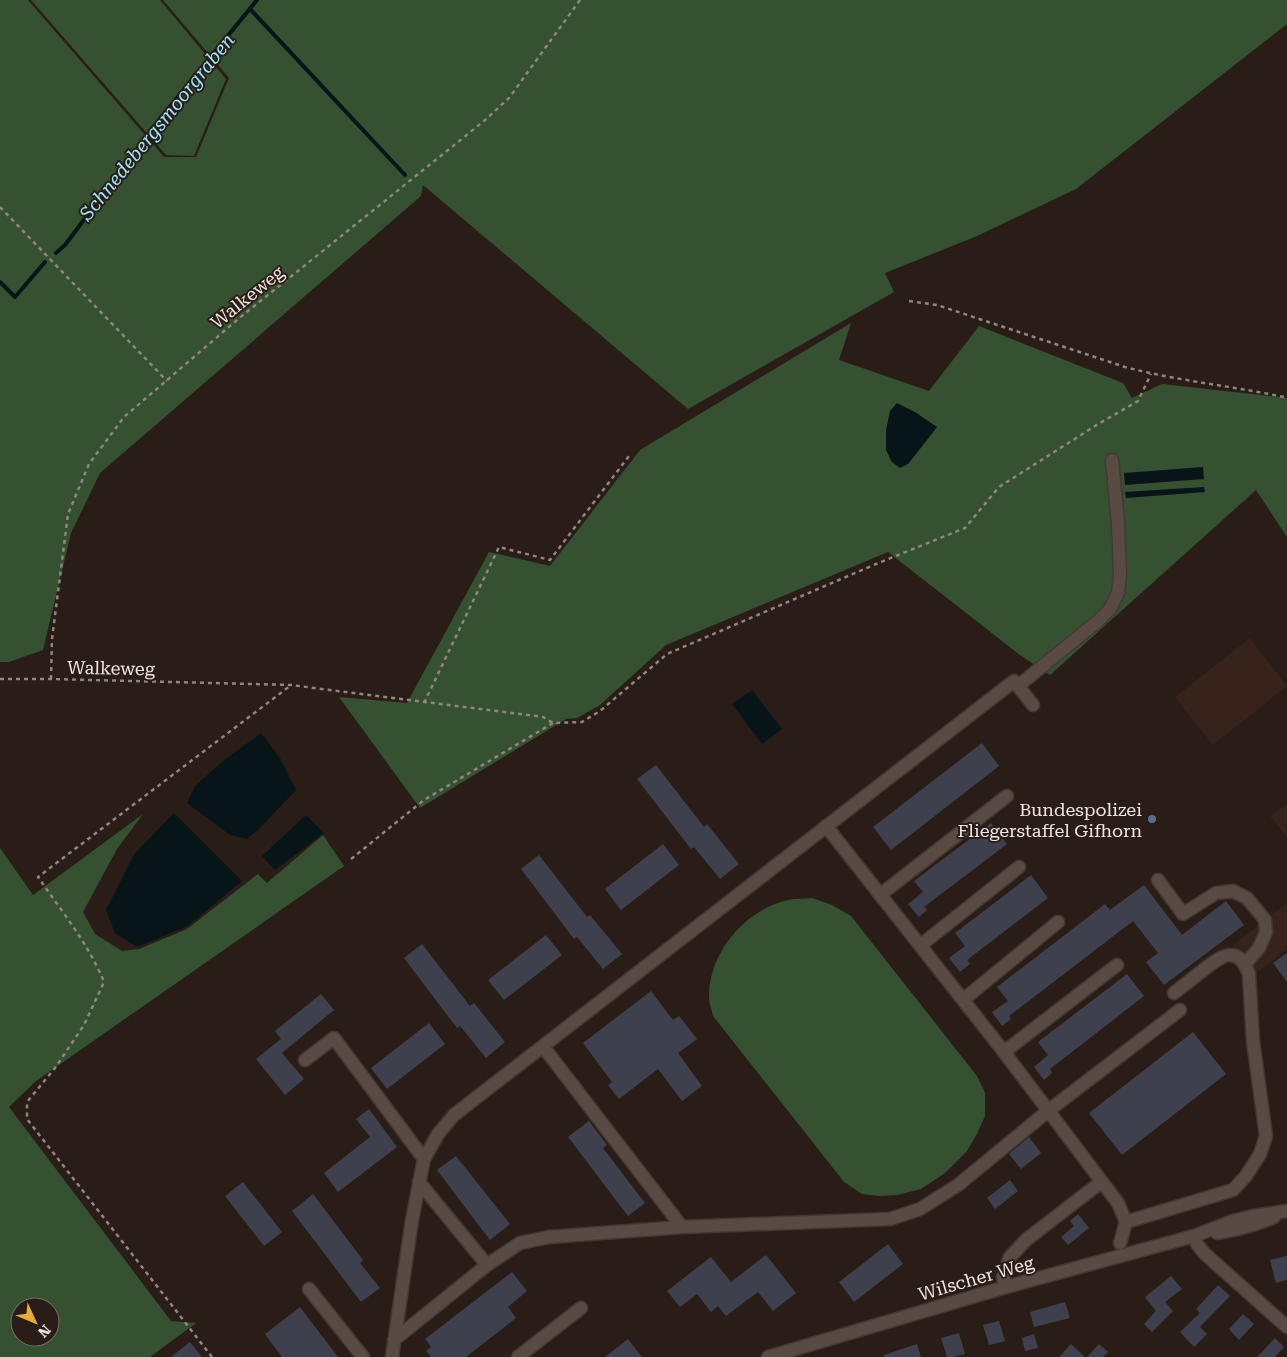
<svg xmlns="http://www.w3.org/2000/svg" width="1287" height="1357" viewBox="0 0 1287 1357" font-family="'Roboto Serif',serif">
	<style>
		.built { fill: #37231b }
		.green { fill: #355132; fill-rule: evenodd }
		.water { fill: #081518 }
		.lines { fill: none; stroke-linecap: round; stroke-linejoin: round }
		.stream { stroke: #081518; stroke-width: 4 }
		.building { fill: #3f404e }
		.minor-casing { stroke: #433835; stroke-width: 15 }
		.path { stroke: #908580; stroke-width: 2.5; stroke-dasharray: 4 4; stroke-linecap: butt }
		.minor { stroke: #594a44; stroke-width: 12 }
		.service-dot { fill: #5c6f8a; stroke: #2a1d17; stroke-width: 2 }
		.labels { text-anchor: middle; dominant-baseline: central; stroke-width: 4; stroke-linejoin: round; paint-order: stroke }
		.street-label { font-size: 18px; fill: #efe6e2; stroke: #2a1d17 }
		.poi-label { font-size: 18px; fill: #efe6e2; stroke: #2a1d17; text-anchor: end }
		.water-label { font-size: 19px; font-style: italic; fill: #9ee7fb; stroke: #2a1d17 }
	</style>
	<rect width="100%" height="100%" fill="#2a1d17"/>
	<path class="built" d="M 1250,638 L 1287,686 L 1213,745 L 1175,697 Z
		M 1286,804 L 1287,805 L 1287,837 L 1270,816 Z
		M 1287,903 L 1287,951 L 1286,950 L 1256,973 L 1233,945 Z"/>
	<path class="green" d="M 0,0 L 28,0 L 164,157 L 196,157 L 229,78 L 163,0 L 1287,0 L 1287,24 L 1076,189 L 977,236 L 885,273 L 894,292 L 688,409 L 423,185 L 421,196 L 100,473 L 71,533 L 43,650 L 9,662 L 0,662 Z
		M 31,0 L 160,0 L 226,79 L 194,156 L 166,155 Z
		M 851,323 L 839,360 L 929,391 L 979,326 L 1123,383 L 1132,398 L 1162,384 L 1287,398 L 1287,537 L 1256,490 L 1050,675 L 1020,655 L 888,552 L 666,645 L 600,705 L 577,718 L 566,719 L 420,808 L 339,697 L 407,703 L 489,552 L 550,566 L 640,450 ZM 937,427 L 908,464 L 892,462 L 886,449 L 886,430 Z
		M 143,814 L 117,849 L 83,912 L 95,934 L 122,951 L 139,949 L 187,929 L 258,874 L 267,883 L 323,835 L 344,866 L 36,1081 L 9,1107 L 171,1321 L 196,1323 L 150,1357 L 0,1357 L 0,848 L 33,895 ZM 20,1307 L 50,1307 L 50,1337 L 20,1337 Z
		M 812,898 L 832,905 L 851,916 L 977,1076 L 985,1093 L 985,1116 L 977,1134 L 967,1151 L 945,1173 L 921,1189 L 897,1195 L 879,1196 L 862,1194 L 844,1182 L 713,1016 C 712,1010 709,1004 709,998 C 708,953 746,909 788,900 C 796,898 804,899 812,898 Z"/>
	<path class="water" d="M 897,403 L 915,412 L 937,427 L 908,464 L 900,468 L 892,462 L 886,450 L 886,430 L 890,411 Z
		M 1203,467 L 1204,479 L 1125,485 L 1124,473 Z
		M 1204,487 L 1205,492 L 1126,498 L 1125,492 Z
		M 752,690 L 782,729 L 762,744 L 732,704 Z
		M 261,733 L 280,758 L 296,790 L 258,830 L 247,839 L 230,835 L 187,803 L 195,786 L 223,761 Z
		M 174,813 L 242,881 L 188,926 L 137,947 L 115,933 L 106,910 L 135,853 Z
		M 306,815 L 324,833 L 275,870 L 262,856 Z"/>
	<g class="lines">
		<path class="stream" d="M 250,9 L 405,175
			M 56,253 L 65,245 L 159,120 L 257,0
			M 0,282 L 15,297 L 45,262"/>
	</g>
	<path class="building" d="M 982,743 L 999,766 L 891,850 L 873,827 Z
		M 656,765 L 704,827 L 707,824 L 739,864 L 720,879 L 694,847 L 691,849 L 637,779 Z
		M 991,823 L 1007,844 L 924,907 L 927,910 L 919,917 L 908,904 L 923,892 L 914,881 Z
		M 663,844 L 679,865 L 621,910 L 605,889 Z
		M 539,855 L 587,917 L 590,915 L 622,954 L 603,969 L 577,937 L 574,939 L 521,869 Z
		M 1031,875 L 1048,898 L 967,960 L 970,964 L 960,972 L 949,958 L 965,946 L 955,933 Z
		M 1144,885 L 1182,935 L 1226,901 L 1244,925 L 1164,985 L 1146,962 L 1158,953 L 1133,921 L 1009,1016 L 1011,1019 L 1002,1026 L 992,1012 L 1008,1001 L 997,987 L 1105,904 L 1110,910 Z
		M 546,935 L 562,955 L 504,1000 L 488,980 Z
		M 422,944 L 470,1006 L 474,1003 L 505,1042 L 486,1058 L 460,1026 L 457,1028 L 404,958 Z
		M 1287,953 L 1287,982 L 1273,963 Z
		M 1127,974 L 1144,996 L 1050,1069 L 1052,1073 L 1044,1080 L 1034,1067 L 1048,1055 L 1038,1042 Z
		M 651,991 L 673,1020 L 679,1016 L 697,1039 L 678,1053 L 702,1086 L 682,1101 L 658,1069 L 619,1099 L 608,1085 L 612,1082 L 583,1043 Z
		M 321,994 L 334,1010 L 282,1053 L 304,1079 L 285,1095 L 256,1059 L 281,1039 L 275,1031 Z
		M 429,1023 L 445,1044 L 387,1089 L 371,1068 Z
		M 1193,1032 L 1226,1074 L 1122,1155 L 1089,1113 Z
		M 369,1109 L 397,1147 L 338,1192 L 324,1173 L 370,1137 L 356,1119 Z
		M 589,1121 L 607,1145 L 603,1148 L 645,1203 L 628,1216 L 568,1137 Z
		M 1029,1137 L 1041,1153 L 1021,1169 L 1009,1154 Z
		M 456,1156 L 510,1224 L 490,1240 L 437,1170 Z
		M 1010,1180 L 1018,1191 L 995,1209 L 987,1198 Z
		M 243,1182 L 282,1232 L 264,1246 L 225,1196 Z
		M 313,1194 L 363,1260 L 360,1263 L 380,1288 L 361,1302 L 292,1211 Z
		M 1078,1214 L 1089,1228 L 1068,1245 L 1061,1237 L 1074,1226 L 1070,1221 Z
		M 888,1244 L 903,1264 L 854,1302 L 839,1282 Z
		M 766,1255 L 796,1293 L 773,1311 L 758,1292 L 726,1316 L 718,1306 L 711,1312 L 697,1294 L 680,1307 L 667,1291 L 711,1257 L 731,1282 Z
		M 1287,1256 L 1287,1280 L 1276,1283 L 1270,1260 Z
		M 512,1272 L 527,1291 L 508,1307 L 516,1318 L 466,1357 L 431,1357 L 426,1351 L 431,1347 L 425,1339 Z
		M 1171,1276 L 1182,1289 L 1165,1302 L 1173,1311 L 1152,1332 L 1144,1324 L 1156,1311 L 1145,1297 Z
		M 1218,1285 L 1230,1296 L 1200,1327 L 1207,1334 L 1194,1347 L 1180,1332 L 1200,1313 L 1196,1309 Z
		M 1065,1302 L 1070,1318 L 1034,1327 L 1030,1312 Z
		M 300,1307 L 338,1357 L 282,1357 L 265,1334 Z
		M 1243,1314 L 1254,1324 L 1239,1340 L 1229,1329 Z
		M 999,1321 L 1005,1341 L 989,1345 L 983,1325 Z
		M 959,1333 L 965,1354 L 953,1357 L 947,1357 L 941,1338 Z
		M 1034,1334 L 1038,1348 L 1025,1351 L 1022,1338 Z
		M 1275,1338 L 1284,1347 L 1275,1357 L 1257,1357 Z
		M 628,1339 L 642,1357 L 605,1357 Z
		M 190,1342 L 202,1357 L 171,1357 Z
		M 917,1344 L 921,1357 L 884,1357 L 884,1355 Z
		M 1071,1344 L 1085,1357 L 1059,1357 Z
		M 1099,1344 L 1108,1352 L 1103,1357 L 1087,1357 Z"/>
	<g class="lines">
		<g class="minor-casing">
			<path id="minor" d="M 1018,686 L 1033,705
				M 826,826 L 1004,1052 L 1118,1203 L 1126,1222 L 1233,1190 L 1246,1176 L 1260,1154 L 1266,1136 L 1253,1041 L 1249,974 C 1237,942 1220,957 1202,971 C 1192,979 1183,986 1174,993
				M 1158,880 L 1183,914 L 1216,893 L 1233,891 L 1247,898 L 1265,920 L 1266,932 L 1259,948 L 1245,964
				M 880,895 L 1007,796
				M 921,945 L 1019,867
				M 963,1000 L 1058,922
				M 1004,1052 L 1117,965
				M 548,1053 L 682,1227
				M 305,1060 L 334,1038 L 424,1159
				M 419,1182 L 487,1265
				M 1217,1233 C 1237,1230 1255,1225 1274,1217
				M 1194,1236 L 1197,1244 L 1204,1253 L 1287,1327
				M 1120,1243 L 1126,1222
				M 1006,1287 L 1003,1277 L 1010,1257 L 1026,1240 L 1101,1182
				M 309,1289 L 363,1357
				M 394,1340 L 487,1265 L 520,1243 L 549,1237 L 682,1227 L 890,1219 L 920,1209 L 958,1185 L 1048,1111 L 1180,1010
				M 392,1357 L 412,1220 L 424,1159 L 438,1134 L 454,1115 L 1014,681 L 1018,686 L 1098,621 L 1110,609 L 1118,593 L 1120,575 L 1118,523 L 1112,460
				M 518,1357 L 581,1308
				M 768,1357 L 1006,1287 L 1194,1236 L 1233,1221 L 1253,1216 L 1287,1211"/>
		</g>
		<path class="path" d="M 0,207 L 167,381
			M 909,301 L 937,305 L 1125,367 C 1178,381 1232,386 1284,397 L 1287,396
			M 0,679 L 51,679 L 291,685 L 543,717 L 553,723 L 582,722 L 600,711 L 667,654 L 876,564 L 965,528 L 999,487 L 1095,426 L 1138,401 L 1151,374
			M 51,679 L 52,639 L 68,514 L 89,464 L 124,417 L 237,320 L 484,121 L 509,98 L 580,0
			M 424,703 L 499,547 L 550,560 L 629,456
			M 351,859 L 424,800 L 553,723
			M 212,1357 L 27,1119 L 27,1102 L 55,1068 L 84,1025 L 104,982 C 89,945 61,910 38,877 L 290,686"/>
		<use href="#minor" class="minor"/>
	</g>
	<circle class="service-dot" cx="1152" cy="819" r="5"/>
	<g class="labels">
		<g class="street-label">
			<text transform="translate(247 297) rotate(-39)">Walkeweg</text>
			<text transform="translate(111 668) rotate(1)">Walkeweg</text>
			<text transform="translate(976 1278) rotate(-16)">Wilscher Weg</text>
		</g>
		<g class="poi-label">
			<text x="1142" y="809">Bundespolizei<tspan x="1142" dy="21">Fliegerstaffel Gifhorn</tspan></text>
		</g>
		<g class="water-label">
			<text transform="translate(157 127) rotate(-51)">Schnedebergsmoorgraben</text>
		</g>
	</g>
	<g transform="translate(35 1322) rotate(134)"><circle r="24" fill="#2a1d17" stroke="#796d68"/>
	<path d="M0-4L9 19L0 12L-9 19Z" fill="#e7ac36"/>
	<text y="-8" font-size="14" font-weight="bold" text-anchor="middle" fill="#efe6e2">N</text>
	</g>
</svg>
